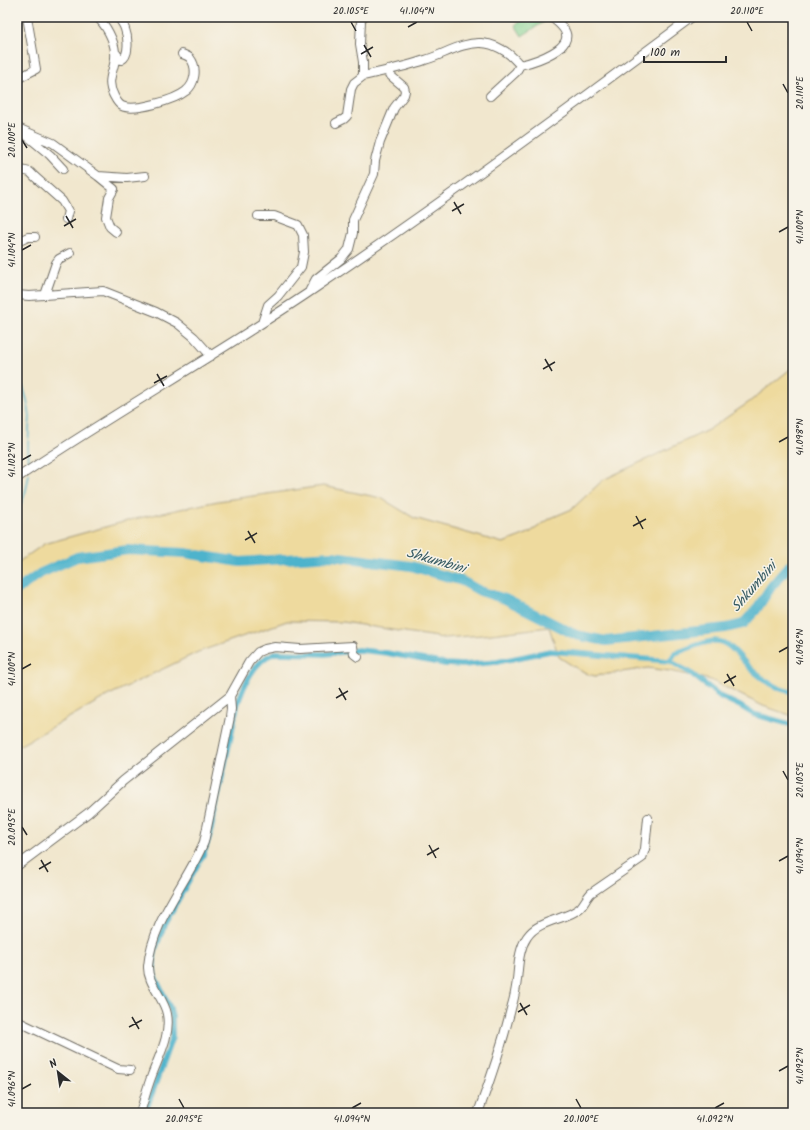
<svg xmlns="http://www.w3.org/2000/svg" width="810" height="1130" viewBox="0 0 810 1130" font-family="Kalam,sans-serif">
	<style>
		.green { fill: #83d190; stroke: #577e5e }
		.sand { fill: #eeda9e; stroke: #8c8264 }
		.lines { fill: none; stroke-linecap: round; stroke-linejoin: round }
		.stream { stroke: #4db3cc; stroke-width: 1.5 }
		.canal { stroke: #4db3cc; stroke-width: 5.5 }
		.river { stroke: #4db3cc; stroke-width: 10 }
		.minor-casing { stroke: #706d64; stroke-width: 10 }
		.minor { stroke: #fff; stroke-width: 8 }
		.ticks { fill: none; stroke: #2b2b2b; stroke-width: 1.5 }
		.labels { text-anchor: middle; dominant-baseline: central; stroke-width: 3; stroke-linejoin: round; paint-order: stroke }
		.water-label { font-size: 14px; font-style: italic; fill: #375b63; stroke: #f7f3e8 }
		.neatline { fill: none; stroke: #2b2b2b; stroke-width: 1.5 }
		.ticks-label { font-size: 10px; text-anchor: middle; fill: #2b2b2b }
	</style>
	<rect width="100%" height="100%" fill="#f7f3e8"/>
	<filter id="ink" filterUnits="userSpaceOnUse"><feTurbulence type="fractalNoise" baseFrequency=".025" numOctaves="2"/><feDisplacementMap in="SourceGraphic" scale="8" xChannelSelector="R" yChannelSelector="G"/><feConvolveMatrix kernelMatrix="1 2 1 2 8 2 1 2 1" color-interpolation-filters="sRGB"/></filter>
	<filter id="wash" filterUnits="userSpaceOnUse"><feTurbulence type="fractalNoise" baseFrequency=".012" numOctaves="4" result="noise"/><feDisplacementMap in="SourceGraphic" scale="16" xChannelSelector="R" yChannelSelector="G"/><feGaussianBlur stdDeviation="0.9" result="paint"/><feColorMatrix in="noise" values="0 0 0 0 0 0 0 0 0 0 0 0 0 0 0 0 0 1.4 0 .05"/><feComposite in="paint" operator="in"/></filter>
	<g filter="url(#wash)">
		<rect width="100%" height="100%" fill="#f1e7ce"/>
		<path class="green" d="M 528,17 L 545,17 L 547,20 L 522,36 L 515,25 Z"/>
		<path class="sand" d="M 793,367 L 793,716 L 763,706 L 711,680 L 670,671 L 648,668 L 595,676 L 584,673 L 559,657 L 549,627 L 483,635 L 443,638 L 343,622 L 287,621 L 198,652 L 107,696 L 17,747 L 17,563 L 44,544 L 134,519 L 218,501 L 323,486 L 381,498 L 414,518 L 503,543 L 529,533 L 551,518 L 572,509 L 603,480 L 708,430 L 748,403 Z"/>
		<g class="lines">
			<path class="stream" d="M 17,375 L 23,387 L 27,400 L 30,416 L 28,445 L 29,467
				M 17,509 C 25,499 27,487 29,474"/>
			<path class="canal" d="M 670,661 L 692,674 L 721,697 L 740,706 L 753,714 L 793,725
				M 145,1113 L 172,1037 L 172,1017 L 170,1008 L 155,977 L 154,972 L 154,959 L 155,950 L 164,925 L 204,853 L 210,834 L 237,706 C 244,685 253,661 275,653 L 325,654 L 359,650 L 387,653 L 445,664 L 463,665 L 497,662 L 550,651 L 670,661 L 675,653 C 687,650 700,642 714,641 C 730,640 741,660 752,670 C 764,680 777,690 793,692"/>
			<path class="river" d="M 17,590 L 41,573 L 77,557 L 128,550 L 185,553 L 240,562 L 332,556 L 411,566 L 462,581 L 480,591 L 505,599 L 576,635 L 606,641 L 726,628 L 743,624 L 756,610 L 771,587 L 789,566 L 793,564"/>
		</g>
	</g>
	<g filter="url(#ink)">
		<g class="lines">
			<g class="minor-casing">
				<path id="minor" d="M 97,17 C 106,25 114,40 115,52 C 117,69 104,78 114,96 C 116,100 118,104 122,106 C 134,112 175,100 186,91 C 195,84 198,68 190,58 C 188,56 185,55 182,54
					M 115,52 L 121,60 C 130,56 128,37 125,29 C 124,25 121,21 118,17
					M 520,65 C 533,62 579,48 563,28 C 560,24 555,20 551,17
					M 363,76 C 384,71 405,67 425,60 C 443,55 462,42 481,43 C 497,44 510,53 520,65 L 516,72 L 490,96
					M 17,79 L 36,69 L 27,17
					M 336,123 L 344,119 L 347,116 L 351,89 L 354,83 L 363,76 L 363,62 L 360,44 L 361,20 L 363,17
					M 17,126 L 20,129 L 53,143 L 98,176 L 127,178 L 145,176
					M 21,131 L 50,155 L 63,169
					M 17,169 L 30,172 L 35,177 L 62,201 L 68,211 L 66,219
					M 98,176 L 114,189 L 109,198 L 106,217 L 110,227 L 116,232
					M 258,216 L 274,216 L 298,225 L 303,235 L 304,252 L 301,267 L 278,296 L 268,305 L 262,323
					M 17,242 L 28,237 L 35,237
					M 310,290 L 316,279 L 341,259 L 349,249 L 353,233 L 353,220 L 374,174 L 375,161 L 380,142 L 394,108 L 404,95 L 405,91 L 404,87 L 391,76 L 388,70
					M 17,295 L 29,296 L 103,291 L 156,312 L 177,323 L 194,337 L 211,356
					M 45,295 L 56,263 L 59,259 L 70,253
					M 17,478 C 112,414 213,357 308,293 C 439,205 566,111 692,17
					M 17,866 L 88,813 L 123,781 L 230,696 L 249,662 L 258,652 L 265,649 L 275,647 L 300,649 L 353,646 L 354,654 L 358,657
					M 17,1021 L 118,1069 L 130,1070
					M 140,1113 C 144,1100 147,1088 152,1075 C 159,1056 171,1035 167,1014 C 164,998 147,983 148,966 C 152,920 187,883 204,842 L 230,717 L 231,709 L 230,696
					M 478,1113 C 491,1078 503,1042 512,1005 C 514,999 515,993 516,987 C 519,970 517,952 527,937 C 539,919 567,920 580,908 C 584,904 587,897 591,893 L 642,858 L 645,849 L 648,818"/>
			</g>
			<use href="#minor" class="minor"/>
		</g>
	</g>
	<path class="ticks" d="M 351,22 L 356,31M 747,22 L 752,31M 408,27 L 417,22M 364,45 L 371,57M 361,54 L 373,47M 783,84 L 788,93M 22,140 L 27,148M 454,202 L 461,214M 452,211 L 464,204M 66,216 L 73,228M 64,226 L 76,219M 779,232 L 788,227M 22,250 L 31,245M 545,359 L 552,371M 543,369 L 555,362M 157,374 L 164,386M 154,383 L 167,376M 779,442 L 788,437M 22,460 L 31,455M 636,516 L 643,529M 633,526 L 646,519M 248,531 L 255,543M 245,540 L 257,533M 779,652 L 788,647M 22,669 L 31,664M 727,674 L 734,686M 724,683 L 736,676M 339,688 L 346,700M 336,698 L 348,691M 783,771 L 788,780M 22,827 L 27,835M 429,845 L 436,858M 427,855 L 439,848M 41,860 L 48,872M 779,861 L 788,856M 39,869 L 51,862M 520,1003 L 527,1015M 518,1012 L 530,1005M 132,1017 L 139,1029M 129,1027 L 142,1020M 779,1071 L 788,1066M 22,1089 L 31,1084M 179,1099 L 184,1108M 576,1099 L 581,1108M 352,1108 L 361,1103M 715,1108 L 724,1103"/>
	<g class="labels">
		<g class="water-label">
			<text transform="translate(436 561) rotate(16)">Shkumbini</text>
			<text transform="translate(754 587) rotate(-49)">Shkumbini</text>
		</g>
	</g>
	<rect width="810" height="1130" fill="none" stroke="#f7f3e8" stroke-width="44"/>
	<g transform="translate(58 1072) rotate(330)" stroke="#f7f3e8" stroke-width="3" paint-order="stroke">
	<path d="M0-3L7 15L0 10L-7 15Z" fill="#2b2b2b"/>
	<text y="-6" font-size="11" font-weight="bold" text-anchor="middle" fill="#2b2b2b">N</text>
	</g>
	<path d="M644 56v6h82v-6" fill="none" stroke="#2b2b2b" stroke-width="2"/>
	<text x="650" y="56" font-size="12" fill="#2b2b2b" stroke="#f7f3e8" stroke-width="3" paint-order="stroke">100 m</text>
	<rect x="22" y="22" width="766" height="1086" class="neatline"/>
	<g class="ticks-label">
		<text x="351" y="14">20.105°E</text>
		<text x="417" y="14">41.104°N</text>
		<text x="747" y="14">20.110°E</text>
		<text transform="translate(799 93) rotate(-90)" y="4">20.110°E</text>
		<text transform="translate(11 140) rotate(-90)" y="4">20.100°E</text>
		<text transform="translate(799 227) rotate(-90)" y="4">41.100°N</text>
		<text transform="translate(11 250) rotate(-90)" y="4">41.104°N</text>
		<text transform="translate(799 437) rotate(-90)" y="4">41.098°N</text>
		<text transform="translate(11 460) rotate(-90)" y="4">41.102°N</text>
		<text transform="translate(799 647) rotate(-90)" y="4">41.096°N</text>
		<text transform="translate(11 669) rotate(-90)" y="4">41.100°N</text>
		<text transform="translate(799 780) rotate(-90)" y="4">20.105°E</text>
		<text transform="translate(11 827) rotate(-90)" y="4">20.095°E</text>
		<text transform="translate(799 856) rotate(-90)" y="4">41.094°N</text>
		<text transform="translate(799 1066) rotate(-90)" y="4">41.092°N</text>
		<text transform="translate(11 1089) rotate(-90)" y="4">41.096°N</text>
		<text x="184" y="1122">20.095°E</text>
		<text x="352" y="1122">41.094°N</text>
		<text x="581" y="1122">20.100°E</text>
		<text x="715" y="1122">41.092°N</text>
	</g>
</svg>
